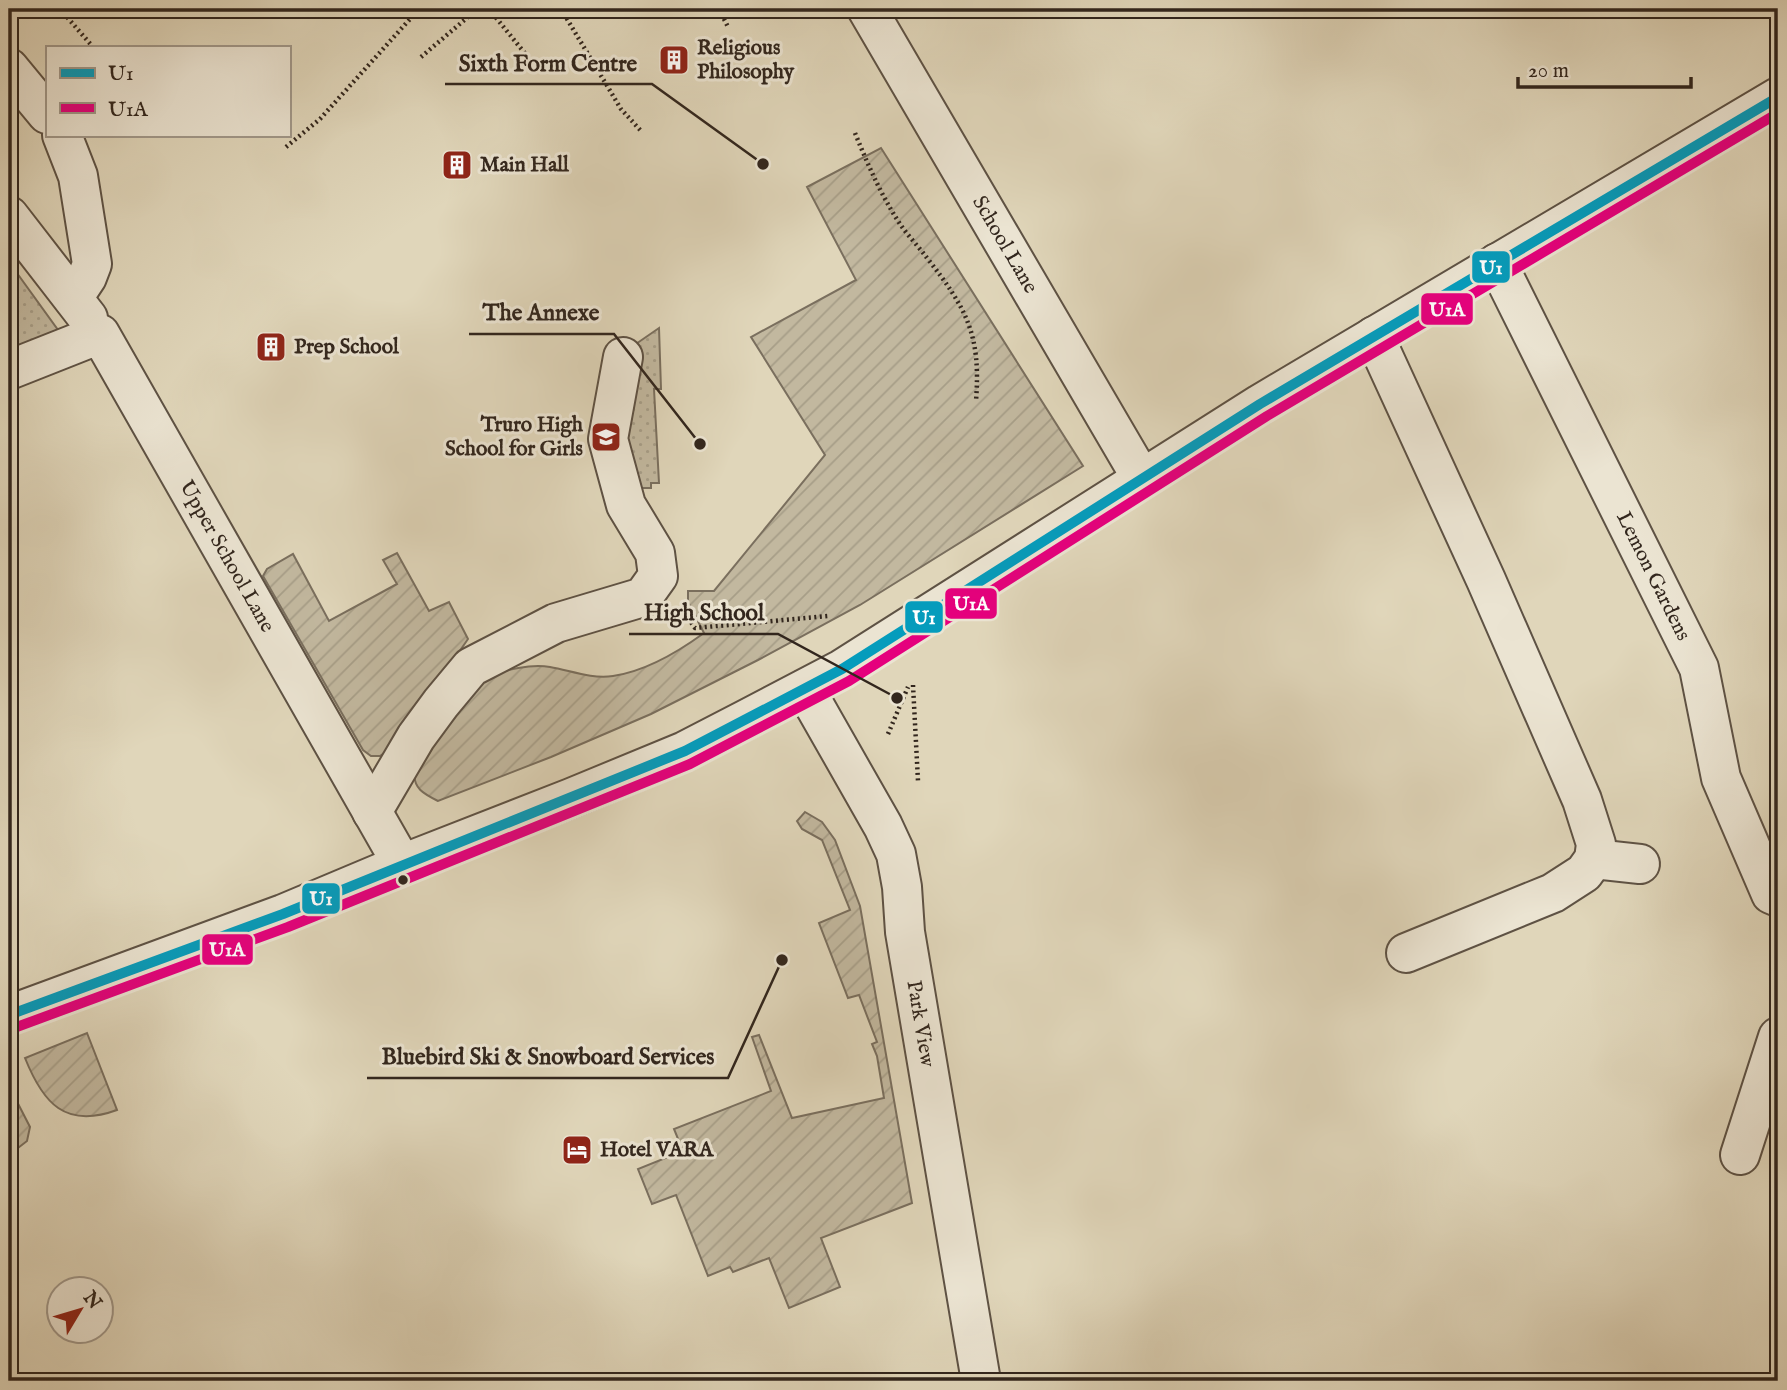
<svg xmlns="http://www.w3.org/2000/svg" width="1787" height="1390" viewBox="0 0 1787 1390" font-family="'IM FELL English',serif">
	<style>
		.grass { fill: url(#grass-dots); stroke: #7a6f5e; stroke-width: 2 }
		.garden { fill: url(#garden-furrows); stroke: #7a6f5e; stroke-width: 2 }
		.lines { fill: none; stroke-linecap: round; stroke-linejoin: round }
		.minor-casing { stroke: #5e5244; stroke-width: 42 }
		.path { stroke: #32261d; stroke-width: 4.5; stroke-dasharray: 2 3.5; stroke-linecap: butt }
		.minor { stroke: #ebe4d2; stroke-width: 38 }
		.bus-1-casing { stroke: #ebe4d2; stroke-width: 16 }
		.bus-2-casing { stroke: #ebe4d2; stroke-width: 16 }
		.bus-1 { stroke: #059cbc; stroke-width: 10 }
		.bus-2 { stroke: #e5007d; stroke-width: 10 }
		.bus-dot { fill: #32261d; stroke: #ebe4d2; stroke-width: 2.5 }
		.labels { text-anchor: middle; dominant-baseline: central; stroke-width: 6; stroke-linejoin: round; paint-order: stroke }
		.poi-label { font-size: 21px; font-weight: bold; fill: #32261d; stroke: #ebe4d2; text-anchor: start }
		.street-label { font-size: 21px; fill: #32261d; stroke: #ebe4d2 }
		.leader { fill: none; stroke: #32261d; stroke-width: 2.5 }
		.callout-dot { fill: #32261d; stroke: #ebe4d2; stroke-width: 2.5 }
		.callout-label { font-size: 23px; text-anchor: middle; font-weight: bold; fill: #32261d; stroke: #ebe4d2; stroke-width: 6; stroke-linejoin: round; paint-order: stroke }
		.line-badge { stroke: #ebe4d2; stroke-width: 2.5 }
		.badge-label { font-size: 19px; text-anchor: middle; font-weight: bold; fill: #fff }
	</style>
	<defs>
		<pattern id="grass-dots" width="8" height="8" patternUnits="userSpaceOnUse" patternTransform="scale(1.75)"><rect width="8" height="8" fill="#c2b89f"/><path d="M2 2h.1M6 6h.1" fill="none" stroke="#a79e88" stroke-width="1.8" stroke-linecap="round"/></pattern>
		<pattern id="garden-furrows" width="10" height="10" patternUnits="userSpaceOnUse" patternTransform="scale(1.75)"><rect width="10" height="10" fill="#c2b89f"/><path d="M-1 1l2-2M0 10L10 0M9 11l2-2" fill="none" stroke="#a79e88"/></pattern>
	</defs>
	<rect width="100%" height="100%" fill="#e0d6ba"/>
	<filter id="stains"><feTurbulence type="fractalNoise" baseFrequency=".00286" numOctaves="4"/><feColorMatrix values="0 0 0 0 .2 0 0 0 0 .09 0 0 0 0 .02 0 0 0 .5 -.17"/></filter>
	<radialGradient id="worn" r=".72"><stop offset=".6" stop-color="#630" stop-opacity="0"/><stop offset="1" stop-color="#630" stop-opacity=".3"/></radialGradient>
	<path class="grass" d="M 9,262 L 58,330 L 9,355 Z
		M 659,328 L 661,389 L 654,389 L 659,483 L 651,483 L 651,488 L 630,488 L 621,446 L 633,346 Z"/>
	<path class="garden" d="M 881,148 L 1083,466 L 860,605 L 758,660 L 651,714 L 551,757 L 438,801 C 424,794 412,788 415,771 C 432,747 465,692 488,678 C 504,669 532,664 550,667 C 572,671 591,679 613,676 C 647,671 678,652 704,633 L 688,602 L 688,591 L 714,591 L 825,455 L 751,337 L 856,280 L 807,187 Z
		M 397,553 L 429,611 L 449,602 L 468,639 L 394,746 L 380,756 L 371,756 L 363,750 L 263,576 L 267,569 L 293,554 L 329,621 L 397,584 L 383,560 Z
		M 805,812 L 822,822 L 835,840 L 860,906 L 912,1203 L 821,1238 L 840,1287 L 789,1308 L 769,1258 L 733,1272 L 730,1267 L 708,1276 L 676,1195 L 652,1204 L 638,1169 L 683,1151 L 674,1129 L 771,1091 L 752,1037 L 759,1035 L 792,1118 L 884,1098 L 877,1056 L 872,1044 L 877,1042 L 859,995 L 848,998 L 819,923 L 850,910 L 822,840 L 802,829 L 797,821 Z
		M 87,1033 L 117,1110 C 65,1129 43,1103 25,1058 Z
		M 9,1086 L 30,1127 L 27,1141 L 9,1155 Z"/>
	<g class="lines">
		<g class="minor-casing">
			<g id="minor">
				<path id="s1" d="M 867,9 L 1142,479"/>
				<path d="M 9,68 L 47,114"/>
				<path d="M 62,135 L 78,176 L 92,264 L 87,277 L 73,298"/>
				<path d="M 9,216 L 88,318"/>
				<path id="s2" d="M 1497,263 L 1699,668 L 1721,778 L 1771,894 L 1778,897"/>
				<path d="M 1374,336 L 1486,580 L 1582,800 L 1596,844 L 1594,859 L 1584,873 L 1553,893 L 1406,953"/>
				<path id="s3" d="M 9,370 L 100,334 L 402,864"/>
				<path id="s4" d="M 805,689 L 883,826 L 896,854 L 902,887 L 905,932 L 981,1381"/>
				<path d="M 372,812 L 416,737 L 441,703 L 471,667 L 556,623 L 643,597 L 658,576 L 655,553 L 626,505 L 608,439 L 623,357"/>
				<path d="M 1594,859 L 1640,864"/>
				<path d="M 9,1015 L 283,914 L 402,864 L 571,798 L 685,751 L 745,720 L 842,669 L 1260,404 L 1778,97"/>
				<path d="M 1740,1155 L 1778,1037"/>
			</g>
		</g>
		<path class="path" d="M 60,9 L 93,47
			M 489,9 L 536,67
			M 561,9 L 621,109 L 642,132
			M 719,9 L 728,27
			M 421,57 L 475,11 L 484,9
			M 855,133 C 868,165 881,195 900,224 C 908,236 919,247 927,258 C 967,309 981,335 976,401
			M 286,147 L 320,119 L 419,9
			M 688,618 L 695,628 L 828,616
			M 913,685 L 918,781
			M 888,734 L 908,687"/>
		<use href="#minor" class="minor"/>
		<g class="bus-1-casing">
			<path id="bus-1" d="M 9,1015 L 283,914 L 685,751 L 842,669 L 1260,404 L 1778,97"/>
		</g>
		<g class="bus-2-casing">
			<path id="bus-2" d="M 14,1028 L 288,927 L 690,764 L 849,681 L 1267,416 L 1778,113"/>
		</g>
		<use href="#bus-1" class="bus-1"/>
		<use href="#bus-2" class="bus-2"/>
	</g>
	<defs>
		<g id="building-square" transform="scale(1.575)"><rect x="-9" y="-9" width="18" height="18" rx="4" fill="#8f2418" stroke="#ebe4d2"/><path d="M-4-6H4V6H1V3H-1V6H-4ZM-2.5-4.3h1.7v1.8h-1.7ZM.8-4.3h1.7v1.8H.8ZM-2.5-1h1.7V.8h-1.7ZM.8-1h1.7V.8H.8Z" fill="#fff"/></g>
		<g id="school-square" transform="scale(1.575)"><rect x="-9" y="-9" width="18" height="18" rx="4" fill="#8f2418" stroke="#ebe4d2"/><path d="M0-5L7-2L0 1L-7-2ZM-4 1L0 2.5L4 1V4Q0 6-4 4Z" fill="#fff"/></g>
		<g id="hotel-square" transform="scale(1.575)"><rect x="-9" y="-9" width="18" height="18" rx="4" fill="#8f2418" stroke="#ebe4d2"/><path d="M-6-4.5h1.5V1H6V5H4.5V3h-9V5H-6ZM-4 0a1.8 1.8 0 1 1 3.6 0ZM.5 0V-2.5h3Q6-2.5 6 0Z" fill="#fff"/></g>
	</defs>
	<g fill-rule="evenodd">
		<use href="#building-square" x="674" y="60"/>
		<use href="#building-square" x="457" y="165"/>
		<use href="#building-square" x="271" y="347"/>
		<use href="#school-square" x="606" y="437"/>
		<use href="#hotel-square" x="577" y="1150"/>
	</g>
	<circle class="bus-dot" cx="403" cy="880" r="6"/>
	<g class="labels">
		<g class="poi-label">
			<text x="697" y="48">Religious<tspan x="697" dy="24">Philosophy</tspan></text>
			<text x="480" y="165">Main Hall</text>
			<text x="294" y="347">Prep School</text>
			<text x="583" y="425" text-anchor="end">Truro High<tspan x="583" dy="24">School for Girls</tspan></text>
			<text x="600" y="1150">Hotel VARA</text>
		</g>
		<g class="street-label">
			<text stroke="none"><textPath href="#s1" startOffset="273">School Lane</textPath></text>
			<text stroke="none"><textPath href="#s3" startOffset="354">Upper School Lane</textPath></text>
			<text stroke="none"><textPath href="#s2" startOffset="350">Lemon Gardens</textPath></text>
			<text stroke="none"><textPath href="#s4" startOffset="360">Park View</textPath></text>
		</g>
	</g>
	<path class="leader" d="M763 164L652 84H445M700 444L614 334H469M897 698L778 634H629M782 960L728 1078H367"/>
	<g class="callout-dot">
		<circle cx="763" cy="164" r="7"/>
		<circle cx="700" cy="444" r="7"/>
		<circle cx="897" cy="698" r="7"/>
		<circle cx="782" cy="960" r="7"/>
	</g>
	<g class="callout-label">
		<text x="548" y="71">Sixth Form Centre</text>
		<text x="541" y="320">The Annexe</text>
		<text x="704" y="620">High School</text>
		<text x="548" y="1064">Bluebird Ski &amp; Snowboard Services</text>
	</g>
	<g class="line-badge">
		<rect x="1471" y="250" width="40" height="34" rx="7" fill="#059cbc"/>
		<rect x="1420" y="292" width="54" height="34" rx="7" fill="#e5007d"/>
		<rect x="944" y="587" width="54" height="33" rx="7" fill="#e5007d"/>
		<rect x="904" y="600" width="40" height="34" rx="7" fill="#059cbc"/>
		<rect x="301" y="882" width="40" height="33" rx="7" fill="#059cbc"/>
		<rect x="201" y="933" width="53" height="33" rx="7" fill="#e5007d"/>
	</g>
	<g class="badge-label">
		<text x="1491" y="274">U1</text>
		<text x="1447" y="316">U1A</text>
		<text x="971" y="610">U1A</text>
		<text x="924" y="624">U1</text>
		<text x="321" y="905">U1</text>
		<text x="227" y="956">U1A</text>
	</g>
	<rect width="1787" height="1390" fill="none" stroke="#e0d6ba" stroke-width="35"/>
	<rect x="10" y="10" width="1766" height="1369" fill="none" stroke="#32261d" stroke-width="3.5"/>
	<rect x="18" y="18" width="1752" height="1355" fill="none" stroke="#32261d" stroke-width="2"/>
	<rect x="46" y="46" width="245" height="91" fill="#ebe4d2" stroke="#a1988a" stroke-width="2"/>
	<rect x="60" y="68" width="35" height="10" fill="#059cbc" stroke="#a1988a" stroke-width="2"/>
	<text x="108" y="80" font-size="21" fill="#32261d">U1</text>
	<rect x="60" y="103" width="35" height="10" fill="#e5007d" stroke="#a1988a" stroke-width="2"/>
	<text x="108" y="116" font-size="21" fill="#32261d">U1A</text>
	<g transform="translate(80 1310) rotate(52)"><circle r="33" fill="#ebe4d2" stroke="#a1988a" stroke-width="2"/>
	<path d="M0-5L12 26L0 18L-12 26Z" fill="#8f2418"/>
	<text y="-10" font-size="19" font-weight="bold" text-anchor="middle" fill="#32261d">N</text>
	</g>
	<path d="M1518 77v10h173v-10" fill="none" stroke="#32261d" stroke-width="3.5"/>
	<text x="1528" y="77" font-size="21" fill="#32261d" stroke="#ebe4d2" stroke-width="5" paint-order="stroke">20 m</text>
	<rect width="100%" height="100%" filter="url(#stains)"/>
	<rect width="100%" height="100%" fill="url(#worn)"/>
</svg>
